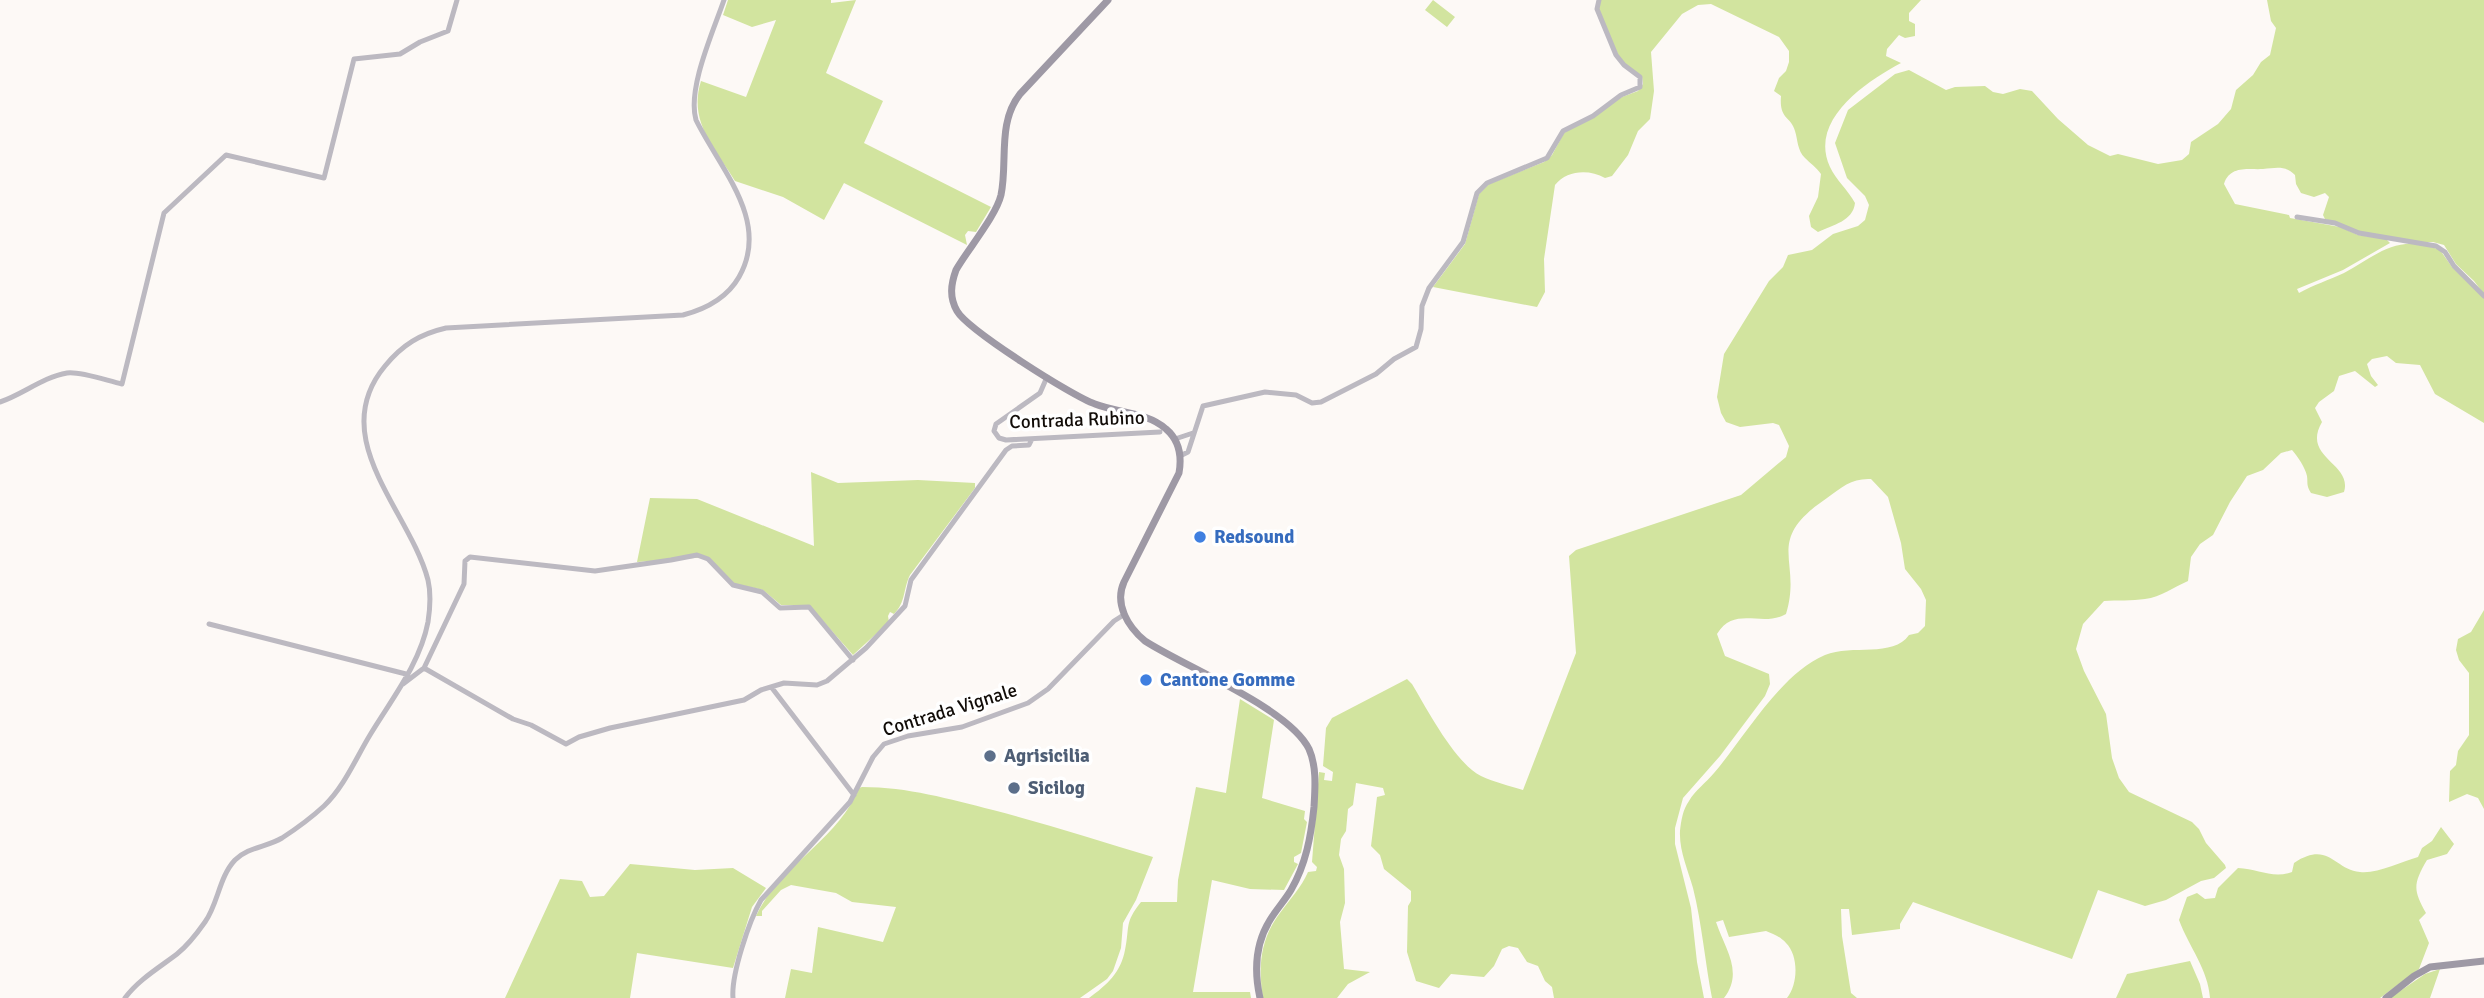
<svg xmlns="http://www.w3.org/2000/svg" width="2484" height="998" viewBox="0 0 2484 998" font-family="Signika,sans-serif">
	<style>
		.grass { fill: #d2e49f }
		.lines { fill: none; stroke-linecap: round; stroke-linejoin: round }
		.street { stroke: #bcb9c1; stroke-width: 5 }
		.secondary { stroke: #9e99a5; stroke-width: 7 }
		.shop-dot { fill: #3f7fe0; stroke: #fff; stroke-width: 2.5 }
		.service-dot { fill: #5c6f8a; stroke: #fff; stroke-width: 2.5 }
		.labels { text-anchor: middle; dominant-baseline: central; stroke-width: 7; stroke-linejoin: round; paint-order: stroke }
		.street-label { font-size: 19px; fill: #110c08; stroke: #fff }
		.shop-label { font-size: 19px; font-weight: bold; fill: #366cbe; stroke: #fff; text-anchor: start }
		.service-label { font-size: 19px; font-weight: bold; fill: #4e5e75; stroke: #fff; text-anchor: start }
	</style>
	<rect width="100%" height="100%" fill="#fdf9f6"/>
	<path class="grass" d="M 728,0 L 831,0 L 831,3 L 856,0 L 826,73 L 883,101 L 864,143 L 991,207 L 976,232 L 968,231 L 965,235 L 967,245 L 844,183 L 824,220 L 783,197 L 735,181 C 715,148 688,122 701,81 L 746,97 L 776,20 L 752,27 L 723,15 Z
		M 1433,0 L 1455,17 L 1447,27 L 1425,10 Z
		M 1601,0 L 1921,0 L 1909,13 L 1909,21 L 1915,24 L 1915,36 L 1905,38 L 1899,35 L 1887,49 L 1886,56 L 1901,63 C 1867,81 1808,120 1830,167 C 1836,180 1848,190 1855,203 C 1853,221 1833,225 1818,232 L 1811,227 L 1809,216 L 1818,197 L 1821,174 C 1816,167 1810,163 1805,158 C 1797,150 1798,140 1795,131 C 1791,116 1779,120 1781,96 L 1774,91 L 1779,78 L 1786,71 L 1789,62 L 1789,51 L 1779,37 L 1711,4 L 1698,5 L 1682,14 L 1651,52 L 1654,91 L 1650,119 L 1638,131 L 1628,155 L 1612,176 L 1605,178 C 1589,169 1567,170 1555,185 L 1544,259 L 1545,292 L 1537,307 L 1433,287 L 1465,244 L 1479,194 L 1489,184 L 1544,162 L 1552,155 L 1564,133 L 1622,97 L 1638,91 L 1643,84 L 1642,77 L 1621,61 L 1598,10 Z
		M 2267,0 L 2484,0 L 2484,294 L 2474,281 L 2456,264 L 2444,245 L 2433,242 L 2420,242 L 2360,232 L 2325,219 L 2323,215 L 2329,197 L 2325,193 L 2314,197 L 2301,193 L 2296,184 L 2295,175 C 2285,165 2276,168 2263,169 C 2249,170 2230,165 2224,184 L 2235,204 L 2289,215 L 2290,218 L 2340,227 L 2358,235 L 2386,239 L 2390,243 L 2343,270 L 2297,289 L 2299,293 C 2313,285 2329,280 2344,273 C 2379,254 2397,233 2440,250 L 2452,267 L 2484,298 L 2484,423 L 2435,394 L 2420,365 L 2396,363 L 2387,356 L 2372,359 L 2367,364 L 2371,376 L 2378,385 L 2375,387 L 2355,371 L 2339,376 L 2334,391 L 2319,402 L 2315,408 L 2322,422 C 2301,458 2353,463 2344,492 L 2327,497 L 2311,493 C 2306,485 2308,483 2307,476 C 2305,467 2298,457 2292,450 L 2281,453 L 2263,470 L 2247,476 L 2230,502 L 2213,535 L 2200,544 L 2191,557 L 2188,581 C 2174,587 2161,597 2145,599 C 2132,601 2117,600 2104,601 L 2083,624 L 2076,649 L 2084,671 L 2106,714 L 2112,758 L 2119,778 L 2129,792 L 2192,822 L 2199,829 L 2206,843 L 2225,865 L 2226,868 L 2214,878 L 2201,881 L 2166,900 L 2145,906 L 2098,890 L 2072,959 L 1913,902 L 1900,924 L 1900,929 L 1852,935 L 1849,909 L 1841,909 L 1842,936 L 1851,993 L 1857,998 L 1787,998 C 1798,984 1799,956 1786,943 C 1781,937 1773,934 1766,931 L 1729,937 L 1723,920 L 1716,922 C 1725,949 1744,972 1724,998 L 1712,998 C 1705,962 1702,924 1693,888 C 1688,870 1679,851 1680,831 C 1681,821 1683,809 1689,801 C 1695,790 1706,783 1714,773 C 1745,737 1780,674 1825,655 C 1852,644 1893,658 1909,635 L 1918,633 L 1925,626 L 1926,600 L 1921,589 L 1905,569 L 1901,543 L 1888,497 L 1871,479 C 1852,478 1842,487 1827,498 C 1762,542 1803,559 1786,614 C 1762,628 1735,605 1717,634 L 1725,656 L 1769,674 L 1770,684 L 1765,696 L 1720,756 L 1683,798 L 1675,828 L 1675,844 L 1691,908 L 1697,962 L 1704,998 L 1554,998 L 1552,987 L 1545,981 L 1538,966 L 1527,962 L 1518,948 L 1509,946 L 1502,949 L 1494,966 L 1484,977 L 1451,974 L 1439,988 L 1416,981 L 1407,952 L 1408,906 L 1411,901 L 1411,891 L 1384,869 L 1380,855 L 1371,846 L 1377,797 L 1385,795 L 1383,788 L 1356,783 L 1353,805 L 1348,809 L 1346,831 L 1341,839 L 1339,855 L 1344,869 L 1345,903 L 1340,922 L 1344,969 L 1370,972 L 1348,984 L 1337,998 L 1263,998 C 1258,967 1260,939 1280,913 C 1290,899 1301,888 1308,872 L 1316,871 L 1317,867 L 1312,862 L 1319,772 L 1325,773 L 1324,780 L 1332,781 L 1333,772 L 1323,766 L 1326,728 L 1332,718 L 1407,679 L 1412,684 C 1427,709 1455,763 1481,776 C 1494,782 1510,786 1523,790 L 1576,653 L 1569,556 L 1576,550 L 1741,495 L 1786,457 L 1789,446 L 1779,425 L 1773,423 L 1740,427 L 1726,422 L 1721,413 L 1717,397 L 1724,354 L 1769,281 L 1783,267 L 1788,255 L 1812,250 L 1833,234 L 1858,226 L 1865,220 L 1869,205 L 1865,196 L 1847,178 L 1835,143 L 1848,110 L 1895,74 L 1909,70 L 1946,90 L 1955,87 L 1985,86 L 1993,92 L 2003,94 L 2020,89 L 2032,91 L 2058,119 L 2088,145 L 2110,156 L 2118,154 L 2158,164 L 2182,160 L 2189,154 L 2191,142 L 2218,124 L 2231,109 L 2236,90 L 2253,75 L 2261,62 L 2270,55 L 2276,28 L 2271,21 Z
		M 811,472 L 838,483 L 918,480 L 975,483 L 975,488 L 910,575 C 903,589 906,602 894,614 L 890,612 L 888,616 L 889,622 L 853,655 L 809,605 L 781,605 L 763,590 L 732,583 L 709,557 L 637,562 L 650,498 L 697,499 L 814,546 Z
		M 2484,610 L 2484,809 L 2478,798 L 2467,794 L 2449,802 L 2450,771 L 2456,765 L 2458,751 L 2469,735 L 2469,673 L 2459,660 L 2456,650 L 2458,639 L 2471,632 Z
		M 1240,699 L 1274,720 L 1262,798 L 1305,811 L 1304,819 L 1307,822 L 1301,853 L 1294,857 L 1294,862 L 1298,864 L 1284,890 L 1250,889 L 1212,880 L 1193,992 L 1250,992 L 1251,998 L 1089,998 C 1107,985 1121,972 1125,950 C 1130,927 1124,923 1141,902 L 1177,902 L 1178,880 L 1196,787 L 1226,793 Z
		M 862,787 C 908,787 949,799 993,810 C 1047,824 1100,841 1153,857 L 1136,900 L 1123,923 L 1121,948 L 1113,971 L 1107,979 L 1080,998 L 785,998 L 791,969 L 812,973 L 818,927 L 883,942 L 896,907 L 852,902 L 836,893 L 791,885 L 781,890 L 762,911 L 762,916 L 756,916 C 779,866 838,840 859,788 Z
		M 2441,827 L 2454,844 L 2447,854 L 2427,860 C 2413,884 2413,890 2426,913 L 2419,920 L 2429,943 L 2419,969 L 2380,998 L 2210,998 C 2208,969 2189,947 2179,920 L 2187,897 L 2197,893 L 2205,899 L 2215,898 L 2218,888 L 2238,868 C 2258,869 2273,879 2292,872 L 2294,863 C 2329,840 2334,870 2360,872 C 2377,874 2401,862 2418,857 L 2422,848 L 2432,841 Z
		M 630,864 L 695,870 L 733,868 L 766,888 L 752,907 L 733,968 L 637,953 L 630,998 L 505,998 L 560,879 L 582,881 L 590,897 L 604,896 Z
		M 2190,961 L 2200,984 L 2203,998 L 2116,998 L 2127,974 Z
		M 2440,969 L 2430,998 L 2390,998 L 2425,974 Z"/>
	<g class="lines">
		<path class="street" d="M 2297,217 L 2335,223 L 2359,233 L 2436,246 L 2445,252 L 2454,266 L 2484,296
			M 1047,377 L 1040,393 L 996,424 L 994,431 L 999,438 L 1006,440 L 1160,432
			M 0,402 C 22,395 43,377 67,373 C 80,371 108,381 122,384 L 164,213 L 226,155 L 324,178 L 354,59 L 400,54 L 420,42 L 448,31 L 457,0
			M 1175,439 L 1193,433
			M 1180,456 L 1188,452 L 1203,406 L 1265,392 L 1296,395 L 1312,403 L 1321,402 L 1376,374 L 1394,359 L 1416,347 L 1421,329 L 1422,306 L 1429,288 L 1463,242 L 1477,193 L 1487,183 L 1547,158 L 1563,131 L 1593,116 L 1621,95 L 1640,87 L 1640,77 L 1624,65 L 1616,55 L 1597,9 L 1599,0
			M 209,624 L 406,674
			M 424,668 L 513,719 L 531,725 L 566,744 L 579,737 L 610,728 L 744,700 L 761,690 L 784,683 L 817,685 L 827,681 L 866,648 L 905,606 L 911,580 L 1006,450 L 1012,446 L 1029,445 L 1032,439
			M 403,684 L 424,668 L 464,584 L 465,561 L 470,557 L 595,571 L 671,560 L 697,555 L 708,559 L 733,585 L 762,592 L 780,608 L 809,607 L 853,660
			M 772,688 L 854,795
			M 125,998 C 138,980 160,967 177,954 C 187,946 198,932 205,922 C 218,904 219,877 235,860 C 248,847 267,847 282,838 C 296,829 312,817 324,806 C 344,787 356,758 370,735 C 391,700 420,664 428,622 C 430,609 431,593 428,580 C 410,511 325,438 385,366 C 402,345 420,334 446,328 L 683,315 C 706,309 727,298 739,277 C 771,221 720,169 696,120 C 687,89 713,32 724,0
			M 733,998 C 731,975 749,921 761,900 L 850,802 L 873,757 L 884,744 L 908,736 L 962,727 L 1028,703 L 1048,689 L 1114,621 L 1125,614"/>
		<path class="secondary" d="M 1108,0 L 1020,94 C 997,123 1008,162 1001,195 C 996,216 968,249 956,270 C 951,284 949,297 957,311 C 968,330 1072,396 1095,404 C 1118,413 1147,412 1166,429 C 1179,440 1182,456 1179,473 L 1124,582 C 1114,604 1128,627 1145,641 C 1185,667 1289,708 1309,749 C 1317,767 1315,789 1314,807 C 1311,836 1306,864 1291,890 C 1285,900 1276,910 1270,920 C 1255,944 1254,971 1260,998
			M 2386,998 L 2414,976 L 2430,967 L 2484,961"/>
	</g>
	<g class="shop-dot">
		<circle cx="1200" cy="537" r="7"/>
		<circle cx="1146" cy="680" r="7"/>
	</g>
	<g class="service-dot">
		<circle cx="990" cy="756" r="7"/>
		<circle cx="1014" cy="788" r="7"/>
	</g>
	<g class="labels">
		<g class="street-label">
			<text transform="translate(1077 420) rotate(-2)">Contrada Rubino</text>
			<text transform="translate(950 710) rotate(-17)">Contrada Vignale</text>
		</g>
		<g class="shop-label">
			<text x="1214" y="537">Redsound</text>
			<text x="1160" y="680">Cantone Gomme</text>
		</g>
		<g class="service-label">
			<text x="1004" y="756">Agrisicilia</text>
			<text x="1028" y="788">Sicilog</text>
		</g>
	</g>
</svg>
